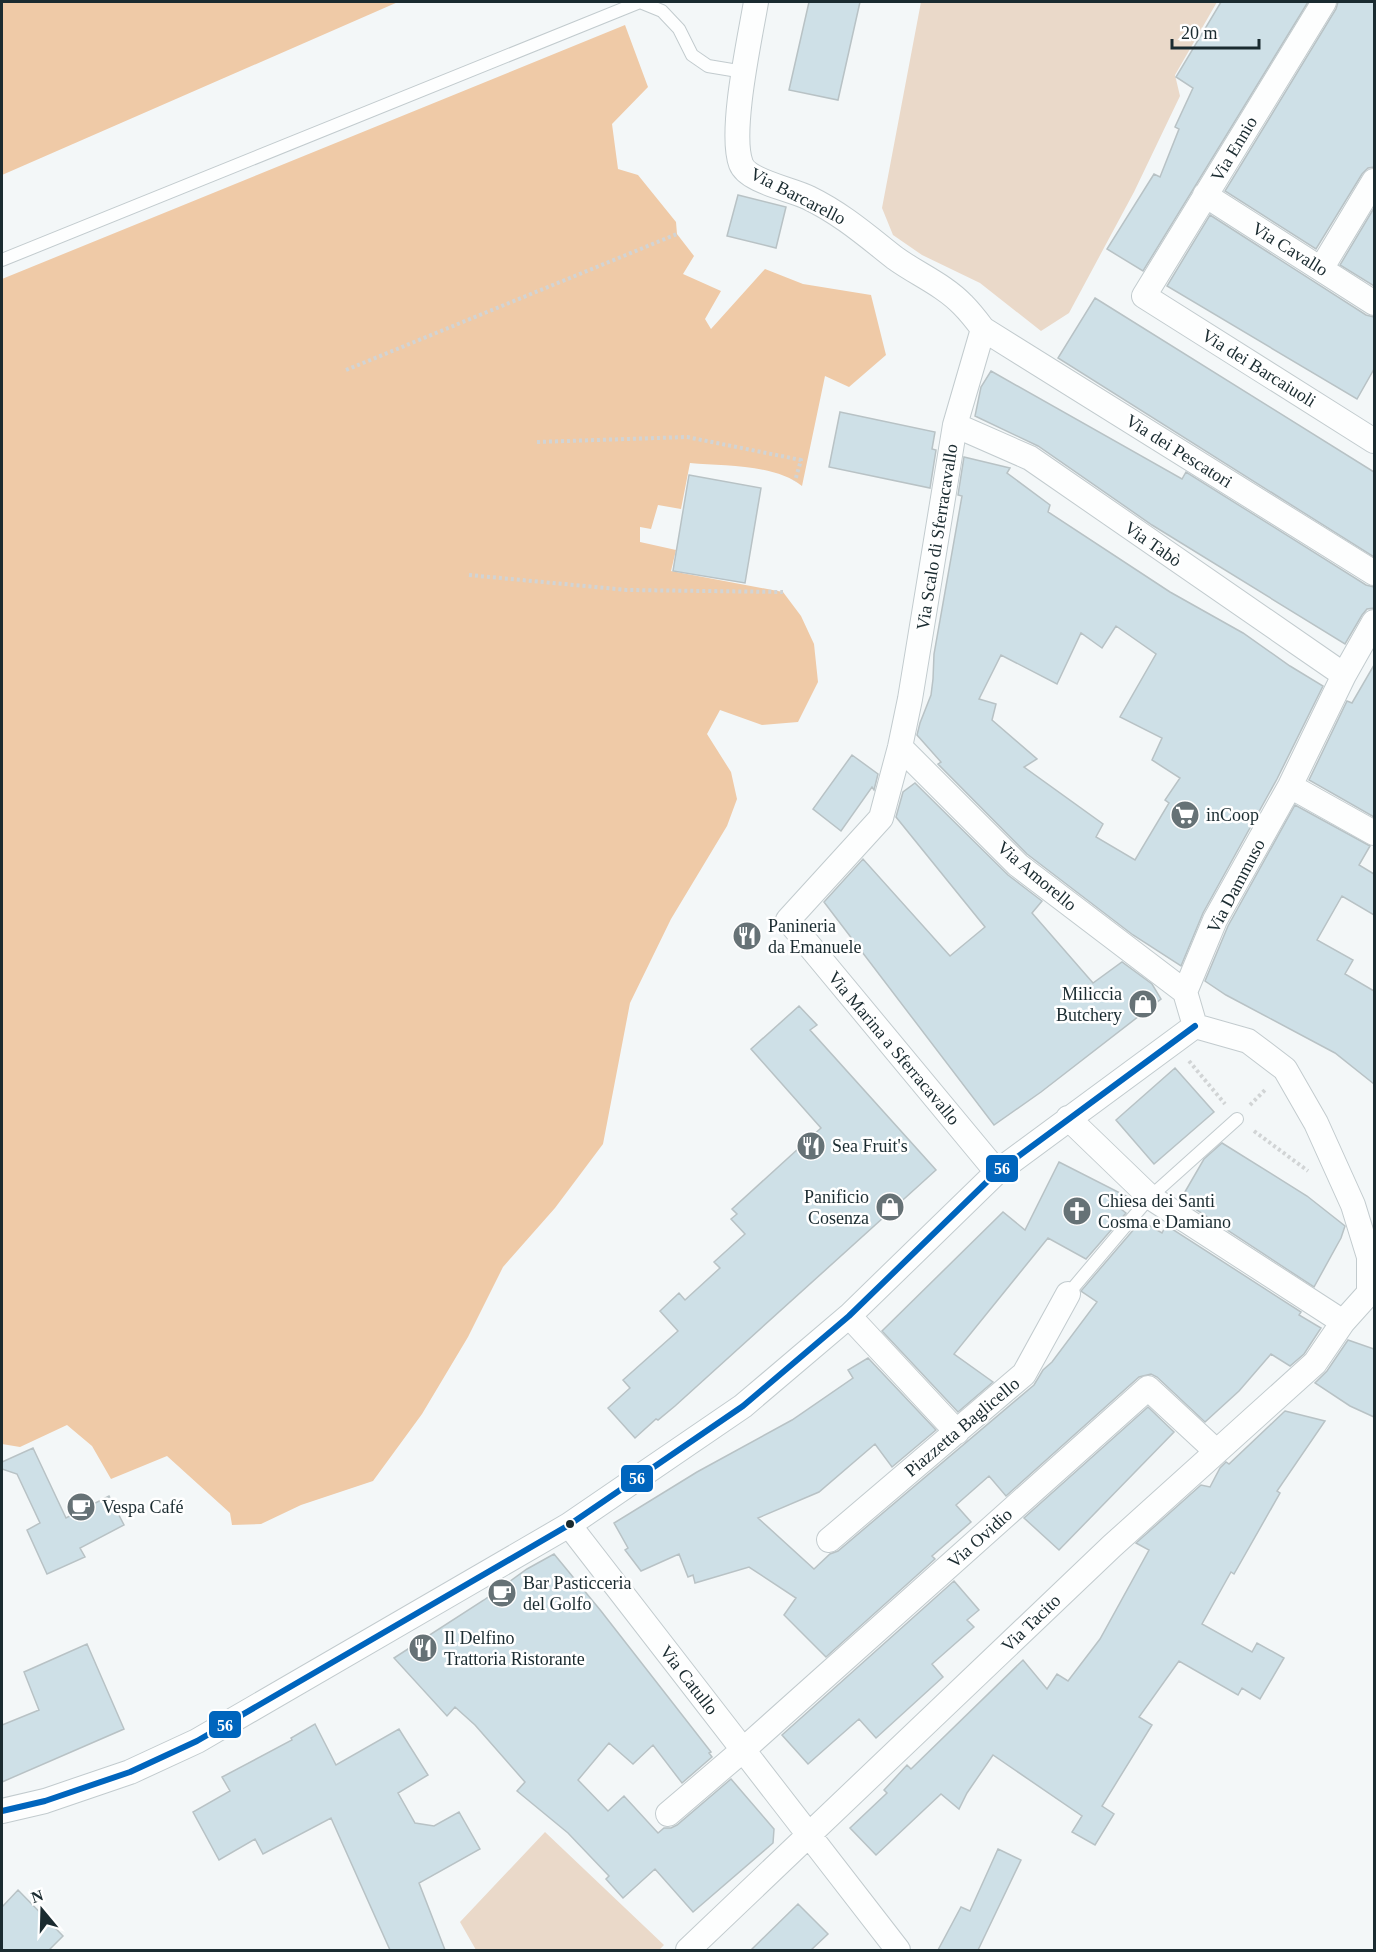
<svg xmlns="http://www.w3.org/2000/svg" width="1376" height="1952" viewBox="0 0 1376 1952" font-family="'Times New Roman',serif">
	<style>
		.green { fill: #ead9c9 }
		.water { fill: #efcaa7 }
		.building { fill: #cee0e7; stroke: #b8c2c5; stroke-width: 1.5; fill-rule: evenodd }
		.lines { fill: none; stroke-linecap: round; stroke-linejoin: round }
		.lane-casing { stroke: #c2cbce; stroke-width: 14 }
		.street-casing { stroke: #c2cbce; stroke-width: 26 }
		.path { stroke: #d1d4d5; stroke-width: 4; stroke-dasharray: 3 3; stroke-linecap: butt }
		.lane { stroke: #fdfefe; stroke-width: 12 }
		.street { stroke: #fdfefe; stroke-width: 24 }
		.bus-1-casing { stroke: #fff; stroke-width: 10 }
		.bus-1 { stroke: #0065bd; stroke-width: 6 }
		.bus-dot { fill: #1a2b30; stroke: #fff; stroke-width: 2 }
		.labels { text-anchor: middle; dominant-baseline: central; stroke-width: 5; stroke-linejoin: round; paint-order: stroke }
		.street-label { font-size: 18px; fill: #1a2b30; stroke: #fff }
		.poi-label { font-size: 18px; fill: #1a2b30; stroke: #fff; text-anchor: start }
		.line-badge { stroke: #fff; stroke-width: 2 }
		.badge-label { font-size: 16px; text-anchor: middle; font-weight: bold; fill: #fff }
	</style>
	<rect width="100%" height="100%" fill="#f3f7f8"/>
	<path class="green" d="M 921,2 L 1217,2 L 1175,75 L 1180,96 L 1134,192 L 1069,313 L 1041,331 L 980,283 L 922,255 L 893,235 L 882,208 Z
		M 545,1832 L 664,1945 L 659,1950 L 476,1950 L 460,1922 Z"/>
	<path class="water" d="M 2,2 L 398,2 L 2,175 Z
		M 625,25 L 648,87 L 612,124 L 618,169 L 638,175 L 676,222 L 677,234 L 694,256 L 683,274 L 721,291 L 705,319 L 711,329 L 765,269 L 803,284 L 871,295 L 886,355 L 849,387 L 825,376 L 802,486 C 775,464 724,466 690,463 L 681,509 L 658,505 L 651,529 L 640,527 L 640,542 L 676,550 L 671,571 L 783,592 L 801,616 L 814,644 L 818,682 L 798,722 L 762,725 L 720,710 L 707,734 L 731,772 L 737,799 L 727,826 L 671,919 L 630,1003 L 603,1144 L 555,1208 L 503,1267 L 468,1337 L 422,1414 L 373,1481 L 301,1505 L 261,1524 L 232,1525 L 230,1513 L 167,1456 L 111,1479 L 92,1446 L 67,1425 L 20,1447 L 2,1444 L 2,279 Z"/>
	<path class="building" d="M 809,2 L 860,2 L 838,100 L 789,90 Z
		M 1221,2 L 1308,2 L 1143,271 L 1107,249 L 1154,174 L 1160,177 L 1179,129 L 1175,127 L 1193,88 L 1176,77 Z
		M 1338,2 L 1374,2 L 1374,167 L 1368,168 L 1362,174 L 1316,249 L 1225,191 L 1336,9 Z
		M 738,195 L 786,207 L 776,248 L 727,236 Z
		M 1374,208 L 1374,286 L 1340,265 Z
		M 1210,215 L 1366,315 L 1374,317 L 1374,369 L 1357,399 L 1167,286 Z
		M 1095,298 L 1374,472 L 1374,557 L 1058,358 Z
		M 991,371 L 1182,479 L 1186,472 L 1366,585 L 1374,587 L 1374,608 L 1367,609 L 1362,615 L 1345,644 L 1152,525 L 1038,446 L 975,416 L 981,387 Z
		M 840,412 L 935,432 L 932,449 L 936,450 L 930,488 L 829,467 Z
		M 964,457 L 1010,468 L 1007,473 L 1050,505 L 1048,512 L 1170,592 L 1243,633 L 1290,666 L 1323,686 L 1277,779 L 1203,913 L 1181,966 L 1133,935 L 1027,854 L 938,764 L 941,762 L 917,735 L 920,723 L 931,695 L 933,679 L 934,654 L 962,496 L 958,495 ZM 1116,626 L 1156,654 L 1120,717 L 1162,738 L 1152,760 L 1180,778 L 1165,800 L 1169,803 L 1135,860 L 1096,837 L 1103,824 L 1024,767 L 1037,759 L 992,720 L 996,704 L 979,699 L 1001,655 L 1057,684 L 1081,633 L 1102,648 Z
		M 689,475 L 761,488 L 745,583 L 673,571 Z
		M 1374,665 L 1374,817 L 1309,780 L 1347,701 L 1352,703 Z
		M 852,755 L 878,774 L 874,790 L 872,787 L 841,831 L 813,809 Z
		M 915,783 L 1008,875 L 1042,901 L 1032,913 L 1093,983 L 1122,962 L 1152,984 L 1161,999 L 1041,1092 L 994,1125 L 824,902 L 863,859 L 950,956 L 985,927 L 896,817 L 903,792 Z
		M 1295,805 L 1370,846 L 1359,865 L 1374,874 L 1374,915 L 1342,896 L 1317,940 L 1353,960 L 1345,974 L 1374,991 L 1374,1084 L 1335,1053 L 1226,995 L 1205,981 L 1228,926 Z
		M 799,1006 L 817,1025 L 810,1030 L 936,1170 L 675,1406 L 658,1420 L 656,1419 L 635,1438 L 608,1408 L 630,1388 L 623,1380 L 678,1331 L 660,1311 L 679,1293 L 685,1300 L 720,1268 L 714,1262 L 745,1234 L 731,1219 L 737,1214 L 732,1209 L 821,1128 L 751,1049 Z
		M 1175,1068 L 1214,1112 L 1154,1164 L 1116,1120 Z
		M 1222,1143 L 1307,1196 L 1345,1226 L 1341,1238 L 1314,1287 L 1189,1205 L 1182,1197 L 1204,1159 Z
		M 1059,1162 L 1128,1197 L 1121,1209 L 1126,1213 L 1086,1259 L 1048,1238 L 954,1354 L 993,1382 L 958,1412 L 882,1331 L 1003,1212 L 1025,1230 Z
		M 1141,1221 L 1162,1233 L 1166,1225 L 1301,1312 L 1299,1315 L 1321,1328 L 1304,1354 L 1290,1366 L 1271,1354 L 1239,1391 L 1205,1422 L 1157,1377 L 1151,1374 L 1139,1377 L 1006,1496 L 989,1476 L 956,1505 L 971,1522 L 932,1556 L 935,1559 L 826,1657 L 784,1615 L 796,1598 L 749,1567 L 695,1583 L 693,1575 L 688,1577 L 679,1554 L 641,1571 L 625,1550 L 628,1548 L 614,1523 L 697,1472 L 792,1420 L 853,1378 L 848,1370 L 868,1358 L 936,1430 L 892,1467 L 875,1444 L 819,1492 L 758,1518 L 814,1569 L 830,1554 L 838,1551 L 1034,1385 L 1043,1370 L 1052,1362 L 1097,1302 L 1081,1291 Z
		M 1348,1340 L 1374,1349 L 1374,1417 L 1350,1406 L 1315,1383 L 1327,1371 Z
		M 1148,1407 L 1174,1432 L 1059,1550 L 1024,1518 Z
		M 1285,1411 L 1325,1421 L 1277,1491 L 1280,1493 L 1234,1574 L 1231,1572 L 1202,1624 L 1252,1652 L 1257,1643 L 1284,1658 L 1260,1699 L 1242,1688 L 1238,1695 L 1179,1661 L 1139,1717 L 1152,1725 L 1102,1806 L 1114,1814 L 1095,1845 L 1072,1832 L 1082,1816 L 993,1755 L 967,1793 L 959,1809 L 941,1794 L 876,1855 L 850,1828 L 887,1793 L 884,1790 L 907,1765 L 911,1769 L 1023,1660 L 1047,1689 L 1057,1674 L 1068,1681 L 1100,1639 L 1149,1550 L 1136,1543 L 1201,1485 L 1210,1487 L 1220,1468 L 1226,1462 L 1229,1464 Z
		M 33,1448 L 66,1518 L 109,1496 L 124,1525 L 80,1548 L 85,1557 L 47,1574 L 27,1530 L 40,1523 L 17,1474 L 2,1469 L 2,1462 Z
		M 554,1554 L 601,1611 L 711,1752 L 709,1753 L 712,1757 L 682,1783 L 653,1745 L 633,1764 L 609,1743 L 578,1780 L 608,1811 L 624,1796 L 658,1833 L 664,1828 L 671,1828 L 677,1825 L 731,1779 L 774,1829 L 773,1843 L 693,1912 L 655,1869 L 623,1898 L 606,1879 L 609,1876 L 568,1833 L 517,1791 L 525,1782 L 475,1725 L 455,1707 L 447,1716 L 394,1658 L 484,1600 L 527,1569 Z
		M 954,1581 L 979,1610 L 967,1620 L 974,1627 L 932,1664 L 943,1677 L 876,1738 L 859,1719 L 808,1764 L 782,1735 Z
		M 87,1644 L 124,1729 L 2,1782 L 2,1725 L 39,1710 L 24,1672 Z
		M 315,1724 L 336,1765 L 399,1729 L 428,1775 L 398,1793 L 415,1823 L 434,1826 L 459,1812 L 480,1849 L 419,1883 L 445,1950 L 390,1950 L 331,1818 L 263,1854 L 255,1839 L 219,1860 L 193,1812 L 230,1791 L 222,1777 L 292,1740 L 291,1738 Z
		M 998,1849 L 1021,1860 L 978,1950 L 938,1950 L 961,1907 L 970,1911 Z
		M 18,1890 L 63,1936 L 49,1950 L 2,1950 L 2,1907 Z
		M 798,1904 L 828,1934 L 811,1950 L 751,1950 Z"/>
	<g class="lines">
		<g class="lane-casing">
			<path id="lane" d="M 2,260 L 640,2 L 662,11 L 679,29 L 692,55 L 708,66 L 744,72
				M 1068,1294 L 1150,1197 L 1237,1119"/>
		</g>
		<g class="street-casing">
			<path id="street" d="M 756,2 C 750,38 729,132 741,164 C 748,182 792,189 809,198 C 842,214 867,236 895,258 C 917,274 944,285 963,305 C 970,312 977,321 983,329 L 1374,573
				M 1324,2 L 1144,296 L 1374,441
				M 1205,195 L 1374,303
				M 1321,269 L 1374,181
				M 983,329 L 955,425 L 910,699 L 900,747 L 881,818 L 788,920 L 997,1172
				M 955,425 L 1030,458 L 1344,675
				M 900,747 L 1018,865 L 1185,992
				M 1290,786 L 1374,833
				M 1195,1026 L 1185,992 L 1215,920 L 1290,786 L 1344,675 L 1374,622
				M 1195,1026 L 1248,1041 L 1285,1069 L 1316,1123 L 1353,1205 L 1369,1257 L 1369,1293
				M 1068,1118 L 1150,1197 L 1343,1322
				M 849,1316 L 957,1432
				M 569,1525 L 898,1950
				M 829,1540 L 1024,1374 L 1068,1294
				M 2,1811 L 45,1801 L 130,1772 L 197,1741 L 569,1525 L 743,1406 L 849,1316 L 997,1172 L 1195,1026
				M 668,1814 L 743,1750 L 1148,1388 L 1216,1451
				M 688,1950 L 1112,1546 L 1315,1363 L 1343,1322 L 1369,1293"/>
		</g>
		<path class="path" d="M 346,370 L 677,234
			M 537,442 L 687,437 L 801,460 L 795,481
			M 469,575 L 627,590 L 783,592
			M 1189,1061 L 1225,1104
			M 1250,1105 L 1266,1089
			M 1254,1131 L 1308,1171"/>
		<use href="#lane" class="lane"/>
		<use href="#street" class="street"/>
		<g class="bus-1-casing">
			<path id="bus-1" d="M 2,1811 L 45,1801 L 130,1772 L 197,1741 L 569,1525 L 743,1406 L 849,1316 L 997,1172 L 1195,1026"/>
		</g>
		<use href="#bus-1" class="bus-1"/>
	</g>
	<defs>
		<g id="supermarket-disc" transform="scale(1.5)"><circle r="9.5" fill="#667276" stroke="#fff"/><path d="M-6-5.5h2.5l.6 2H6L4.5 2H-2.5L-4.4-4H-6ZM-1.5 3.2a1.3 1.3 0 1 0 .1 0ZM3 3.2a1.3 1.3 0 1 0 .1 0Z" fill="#fff"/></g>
		<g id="restaurant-disc" transform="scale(1.5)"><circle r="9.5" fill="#667276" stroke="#fff"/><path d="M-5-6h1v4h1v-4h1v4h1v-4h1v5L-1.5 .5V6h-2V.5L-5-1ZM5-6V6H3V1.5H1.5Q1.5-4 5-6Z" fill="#fff"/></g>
		<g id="shop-disc" transform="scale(1.5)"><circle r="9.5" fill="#667276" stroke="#fff"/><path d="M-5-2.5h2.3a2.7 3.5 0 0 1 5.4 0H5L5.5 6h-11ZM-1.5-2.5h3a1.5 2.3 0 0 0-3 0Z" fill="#fff"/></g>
		<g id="church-disc" transform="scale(1.5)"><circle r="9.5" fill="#667276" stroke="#fff"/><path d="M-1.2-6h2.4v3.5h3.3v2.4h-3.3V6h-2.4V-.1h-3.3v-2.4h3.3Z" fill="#fff"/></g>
		<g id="cafe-disc" transform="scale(1.5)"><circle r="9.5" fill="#667276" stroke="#fff"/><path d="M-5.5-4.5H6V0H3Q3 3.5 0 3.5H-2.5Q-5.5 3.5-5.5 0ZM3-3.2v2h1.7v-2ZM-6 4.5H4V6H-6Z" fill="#fff"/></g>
	</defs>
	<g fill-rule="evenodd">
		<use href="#supermarket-disc" x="1185" y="815"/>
		<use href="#restaurant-disc" x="747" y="936"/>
		<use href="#shop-disc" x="1143" y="1004"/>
		<use href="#restaurant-disc" x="811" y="1146"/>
		<use href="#shop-disc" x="890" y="1207"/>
		<use href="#church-disc" x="1077" y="1211"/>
		<use href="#cafe-disc" x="81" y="1507"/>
		<use href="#cafe-disc" x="502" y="1593"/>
		<use href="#restaurant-disc" x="423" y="1648"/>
	</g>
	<circle class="bus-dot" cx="570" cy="1524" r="5"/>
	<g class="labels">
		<g class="street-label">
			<text transform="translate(1234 149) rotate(-59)">Via Ennio</text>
			<text transform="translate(798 196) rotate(27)">Via Barcarello</text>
			<text transform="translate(1290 249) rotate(32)">Via Cavallo</text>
			<text transform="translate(1259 368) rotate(32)">Via dei Barcaiuoli</text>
			<text transform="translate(1179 451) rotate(32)">Via dei Pescatori</text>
			<text transform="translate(937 537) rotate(-81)">Via Scalo di Sferracavallo</text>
			<text transform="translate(1153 544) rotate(35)">Via Tabò</text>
			<text transform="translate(1037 876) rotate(40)">Via Amorello</text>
			<text transform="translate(1236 886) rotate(-62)">Via Dammuso</text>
			<text transform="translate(894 1048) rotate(50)">Via Marina a Sferracavallo</text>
			<text transform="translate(962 1427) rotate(-40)">Piazzetta Baglicello</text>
			<text transform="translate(980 1538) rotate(-42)">Via Ovidio</text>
			<text transform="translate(1031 1623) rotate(-44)">Via Tacito</text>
			<text transform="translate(689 1680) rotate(52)">Via Catullo</text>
		</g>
		<g class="poi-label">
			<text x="1206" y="815">inCoop</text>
			<text x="768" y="926">Panineria<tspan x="768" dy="21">da Emanuele</tspan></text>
			<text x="1122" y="994" text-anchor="end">Miliccia<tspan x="1122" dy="21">Butchery</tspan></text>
			<text x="832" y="1146">Sea Fruit's</text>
			<text x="869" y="1197" text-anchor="end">Panificio<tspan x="869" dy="21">Cosenza</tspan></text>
			<text x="1098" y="1201">Chiesa dei Santi<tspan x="1098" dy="21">Cosma e Damiano</tspan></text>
			<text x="102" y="1507">Vespa Café</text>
			<text x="523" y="1583">Bar Pasticceria<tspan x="523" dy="21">del Golfo</tspan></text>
			<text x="444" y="1638">Il Delfino<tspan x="444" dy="21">Trattoria Ristorante</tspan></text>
		</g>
	</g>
	<g class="line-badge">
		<rect x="985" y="1154" width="34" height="29" rx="6" fill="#0065bd"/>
		<rect x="620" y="1464" width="34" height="29" rx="6" fill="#0065bd"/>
		<rect x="208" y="1710" width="34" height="29" rx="6" fill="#0065bd"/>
	</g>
	<g class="badge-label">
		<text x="1002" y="1174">56</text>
		<text x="637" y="1484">56</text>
		<text x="225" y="1731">56</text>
	</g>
	<rect width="1376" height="1952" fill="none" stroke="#1a2b30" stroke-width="6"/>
	<g transform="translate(42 1910) rotate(341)" stroke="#ffffff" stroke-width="4.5" paint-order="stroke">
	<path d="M0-4.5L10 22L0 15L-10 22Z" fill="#1a2b30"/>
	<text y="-9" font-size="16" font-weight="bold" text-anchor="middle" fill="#1a2b30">N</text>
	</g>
	<path d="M1172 39v9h87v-9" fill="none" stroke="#1a2b30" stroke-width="3"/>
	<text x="1181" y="39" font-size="18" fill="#1a2b30" stroke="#ffffff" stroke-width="4.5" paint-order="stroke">20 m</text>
</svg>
